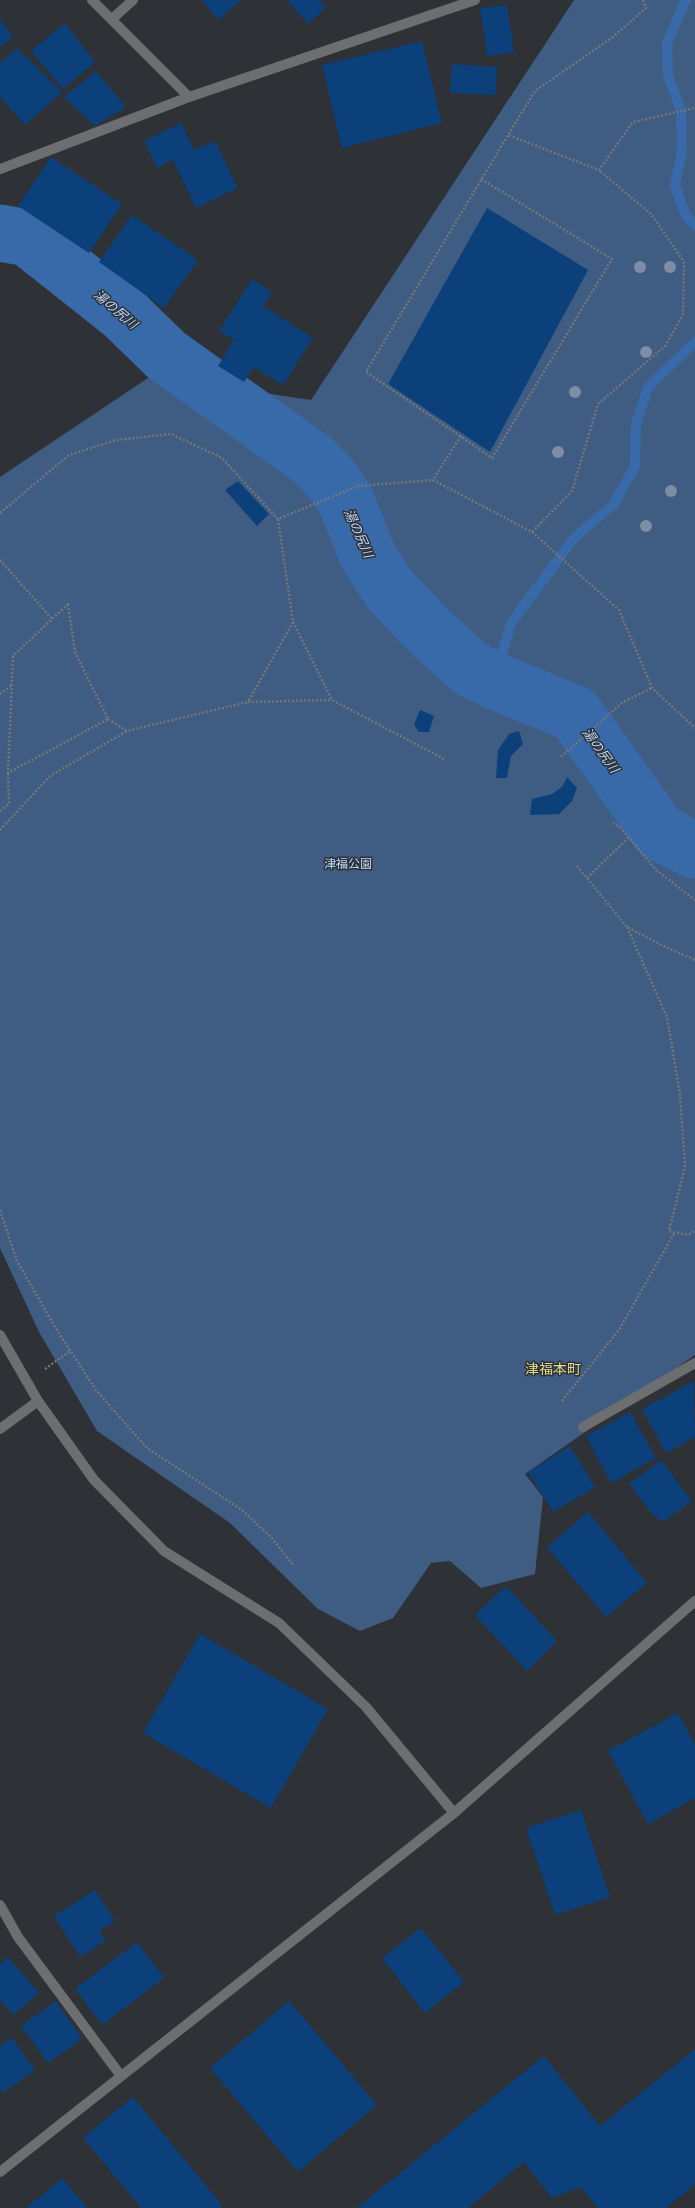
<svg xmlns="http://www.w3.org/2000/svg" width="695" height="2208" viewBox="0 0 695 2208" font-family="'Titillium Web','Noto Sans JP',sans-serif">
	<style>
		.green { fill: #3f5d83 }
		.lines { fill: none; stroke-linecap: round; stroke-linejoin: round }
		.stream { stroke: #386aa9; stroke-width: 10 }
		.river { stroke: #386aa9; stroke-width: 57 }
		.building { fill: #0b407b }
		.path { stroke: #74767a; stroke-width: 2.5; stroke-dasharray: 2 2; stroke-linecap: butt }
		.minor { stroke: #6d6e70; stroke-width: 10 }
		.tree { fill: #7d8da3 }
		.labels { text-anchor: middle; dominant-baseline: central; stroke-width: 3; stroke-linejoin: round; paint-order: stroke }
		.park-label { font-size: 12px; fill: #bed9fd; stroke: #2e3135 }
		.water-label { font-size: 13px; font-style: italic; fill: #bbd6fa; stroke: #2e3135 }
		.quarter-label { font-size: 14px; fill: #e0db8c; stroke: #2e3135 }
	</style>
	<rect width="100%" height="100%" fill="#2e3135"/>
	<path class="green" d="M 574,0 L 695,0 L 695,1355 L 525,1474 L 543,1497 L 535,1574 L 481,1588 L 450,1561 L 431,1563 L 393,1618 L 360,1631 L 318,1609 L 230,1523 L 97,1431 L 39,1332 L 0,1248 L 0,477 L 151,376 L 311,400 Z"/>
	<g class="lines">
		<path class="stream" d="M 686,0 L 667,43 L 668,75 L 681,111 L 682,151 L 675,185 L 685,214 L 695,226
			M 491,679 L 501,657 L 511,623 L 575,537 L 614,504 L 635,466 L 636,424 L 648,387 L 695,342"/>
		<path class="river" d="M 0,233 L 28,238 L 125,315 L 166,355 L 313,460 L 333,481 L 345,499 L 368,556 L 390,590 L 429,631 L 471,669 L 500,683 L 575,714 L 660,833 L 695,850"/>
	</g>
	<path class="building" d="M 202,0 L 241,0 L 218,20 Z
		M 287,0 L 319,0 L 326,7 L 308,24 Z
		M 507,5 L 514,52 L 487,56 L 480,8 Z
		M 0,19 L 13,37 L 0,47 Z
		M 65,23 L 95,62 L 63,89 L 31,51 Z
		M 422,41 L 442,123 L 342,148 L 322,65 Z
		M 17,48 L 62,92 L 25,125 L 0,97 L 0,63 Z
		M 452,64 L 497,67 L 496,95 L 450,93 Z
		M 96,71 L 126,107 L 95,126 L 64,97 Z
		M 181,123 L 194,150 L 215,141 L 238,188 L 196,208 L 173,160 L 178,157 L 157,168 L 144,141 Z
		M 51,157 L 122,204 L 89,253 L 18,206 Z
		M 487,208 L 588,270 L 490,452 L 388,384 Z
		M 132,215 L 198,260 L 164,308 L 99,262 Z
		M 252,279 L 272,292 L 263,306 L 313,338 L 283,385 L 254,367 L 244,382 L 218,366 L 234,340 L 219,331 Z
		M 238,481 L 269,514 L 257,526 L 225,490 Z
		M 420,710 L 434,716 L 429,732 L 419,732 L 414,725 Z
		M 519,731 L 523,744 L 511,756 L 507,778 L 496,778 L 498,750 L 509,734 Z
		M 567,777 L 577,788 L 572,801 L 559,814 L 530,815 L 532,799 L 552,794 L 562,787 Z
		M 694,1381 L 695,1437 L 666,1453 L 642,1409 Z
		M 630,1412 L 656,1458 L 611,1483 L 586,1436 Z
		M 570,1446 L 595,1487 L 553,1512 L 528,1472 Z
		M 661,1460 L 692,1501 L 663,1522 L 652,1514 L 629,1484 Z
		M 588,1512 L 647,1583 L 606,1617 L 547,1547 Z
		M 506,1586 L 557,1641 L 527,1671 L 475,1615 Z
		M 200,1634 L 328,1709 L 271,1808 L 143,1733 Z
		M 678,1713 L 695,1745 L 695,1798 L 648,1824 L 608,1751 Z
		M 581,1810 L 610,1897 L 555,1915 L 526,1828 Z
		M 95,1890 L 115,1921 L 99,1931 L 106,1941 L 80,1957 L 54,1916 Z
		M 421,1928 L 464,1982 L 425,2013 L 382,1958 Z
		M 137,1942 L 164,1978 L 102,2025 L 75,1989 Z
		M 8,1957 L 39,1993 L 13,2015 L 0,2000 L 0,1964 Z
		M 56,2001 L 82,2039 L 48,2063 L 21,2026 Z
		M 289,2001 L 377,2105 L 298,2172 L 210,2068 Z
		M 11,2037 L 35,2070 L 3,2093 L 0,2089 L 0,2046 Z
		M 695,2049 L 695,2184 L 666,2208 L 598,2208 L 581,2187 L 552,2198 L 524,2162 L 468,2208 L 357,2208 L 544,2056 L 600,2126 Z
		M 133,2097 L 222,2205 L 219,2208 L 141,2208 L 83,2138 Z
		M 62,2178 L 88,2208 L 26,2208 Z"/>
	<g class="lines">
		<path class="path" d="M 643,0 L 646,8 L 613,37 L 535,91 L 508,135 L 599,170 L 633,122 L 695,108
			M 481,179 L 612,259 L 492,458 L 366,372 L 508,135
			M 461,436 L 433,480 L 532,532 L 619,610 L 652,688 L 695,728
			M 0,513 L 69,455 L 116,440 L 171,434 L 222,458 L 278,519 L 358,486 L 433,480
			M 278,519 L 293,622 L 332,700 L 446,760
			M 532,532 L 572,491 L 598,404 L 665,346 L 683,315 L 684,262 L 652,215 L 599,170
			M 0,560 L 52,619
			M 68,604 L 75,652 L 108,719 L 8,773 L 13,656 Z
			M 293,622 L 248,702 L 332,700
			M 0,694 L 12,685
			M 108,719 L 127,731 L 248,702
			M 561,757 L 623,702 L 652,688
			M 0,811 L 9,804 L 8,773
			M 613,823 L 620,827 L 655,869 L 695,900
			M 0,830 L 50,776 L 127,731
			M 577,866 L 627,927 L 665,947 L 695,960
			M 587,878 L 628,838
			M 627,927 L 667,1017 L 680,1095 L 685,1166 L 669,1231 L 688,1235 L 695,1230
			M 0,1210 L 17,1261 L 55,1327 L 96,1390 L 147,1448 L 242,1510 L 271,1537 L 294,1566
			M 45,1369 L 70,1351
			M 562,1401 L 619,1330 L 675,1232"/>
		<path class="minor" d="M 92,0 L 189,97
			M 112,19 L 133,0
			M 0,169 L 189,97 L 475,0
			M 0,1335 L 38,1401 L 94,1480 L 164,1551 L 279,1623 L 366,1707 L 454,1813
			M 583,1427 L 695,1363
			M 0,1429 L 38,1401
			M 0,1905 L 18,1937 L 121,2076
			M 0,2172 L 454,1813 L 695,1601"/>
	</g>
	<g class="tree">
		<circle cx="640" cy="267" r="6"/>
		<circle cx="670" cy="267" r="6"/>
		<circle cx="646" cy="352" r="6"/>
		<circle cx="575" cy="392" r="6"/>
		<circle cx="558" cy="452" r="6"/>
		<circle cx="671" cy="491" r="6"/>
		<circle cx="646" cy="526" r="6"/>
	</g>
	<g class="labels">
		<g class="park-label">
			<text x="348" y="863">津福公園</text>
		</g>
		<g class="water-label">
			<text transform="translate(116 309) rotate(40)">湯の尻川</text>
			<text transform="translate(359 533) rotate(66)">湯の尻川</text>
			<text transform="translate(601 750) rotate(54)">湯の尻川</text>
		</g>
		<g class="quarter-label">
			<text x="553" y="1368">津福本町</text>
		</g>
	</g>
</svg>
